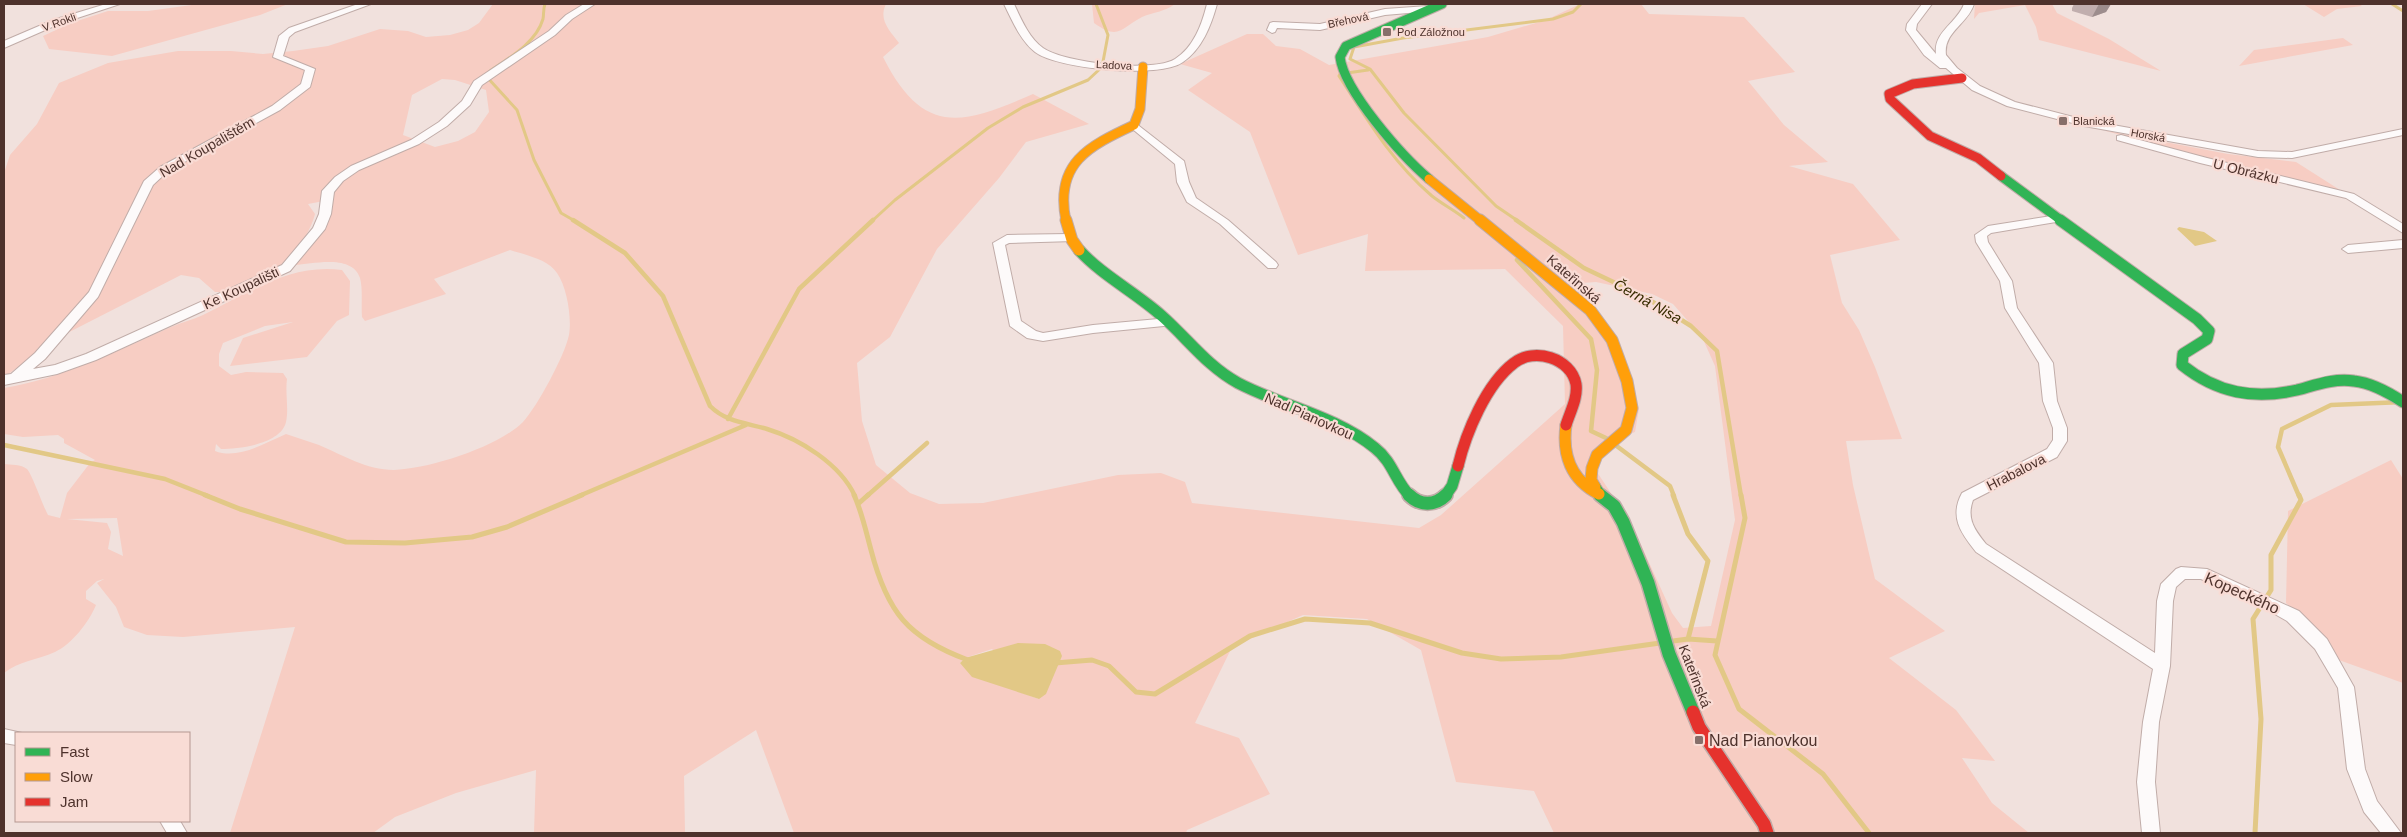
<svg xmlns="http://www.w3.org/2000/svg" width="2407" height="837" viewBox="0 0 2407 837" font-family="Arial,sans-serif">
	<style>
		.green { fill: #f7cdc3; fill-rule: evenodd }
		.water { fill: #e2c886 }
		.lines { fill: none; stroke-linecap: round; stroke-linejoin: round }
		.stream-far2 { stroke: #e2c886; stroke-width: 3 }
		.stream-far1 { stroke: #e2c886; stroke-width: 4.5 }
		.stream { stroke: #e2c886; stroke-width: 5 }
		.street-casing { stroke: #c0aca8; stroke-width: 2 }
		.fast-far2-casing { stroke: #c0aca8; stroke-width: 11 }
		.fast-far1-casing { stroke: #c0aca8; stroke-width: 13 }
		.fast-casing { stroke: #c0aca8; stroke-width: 16 }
		.slow-far1-casing { stroke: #c0aca8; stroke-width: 11 }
		.slow-casing { stroke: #c0aca8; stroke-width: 13 }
		.jam-far2-casing { stroke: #c0aca8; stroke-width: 11 }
		.jam-far1-casing { stroke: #c0aca8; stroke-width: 13 }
		.jam-casing { stroke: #c0aca8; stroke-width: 16 }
		.street { fill: #fdfafa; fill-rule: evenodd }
		.fast-far2 { stroke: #30b455; stroke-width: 9 }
		.fast-far1 { stroke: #30b455; stroke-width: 11 }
		.fast { stroke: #30b455; stroke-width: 13 }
		.slow-far1 { stroke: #ff9f0a; stroke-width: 9 }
		.slow { stroke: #ff9f0a; stroke-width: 11 }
		.jam-far2 { stroke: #e5322d; stroke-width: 9 }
		.jam-far1 { stroke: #e5322d; stroke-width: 11 }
		.jam { stroke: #e5322d; stroke-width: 13 }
		.wall { fill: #c1aeae }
		.shaded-wall { fill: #9d8d8d }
		.poi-dot { fill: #876f6a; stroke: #f9dcd5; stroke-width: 2 }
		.labels { text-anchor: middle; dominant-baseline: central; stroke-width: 4.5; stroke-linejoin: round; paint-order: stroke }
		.far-street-label { font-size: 11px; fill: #4e322c; stroke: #f9dcd5 }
		.far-poi-label { font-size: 11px; fill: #4e322c; stroke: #f9dcd5; text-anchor: start }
		.street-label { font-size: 14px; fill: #4e322c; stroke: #f9dcd5 }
		.water-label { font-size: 15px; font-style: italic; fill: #372c01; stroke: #f9dcd5 }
		.near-street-label { font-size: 16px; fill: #4e322c; stroke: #f9dcd5 }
		.near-poi-label { font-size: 16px; fill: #4e322c; stroke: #f9dcd5; text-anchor: start }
	</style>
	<rect width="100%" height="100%" fill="#f1e1dd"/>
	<path class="green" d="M 199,4 L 288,4 L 260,15 L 112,56 L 49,49 L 43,36 L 71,23 L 108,11 L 148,11 Z
		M 493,4 L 886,4 C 878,20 890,31 899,43 L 883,57 C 923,136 961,126 1033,94 L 1089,124 L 1026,142 L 999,178 L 937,249 L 890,337 L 857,363 L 862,421 L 876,465 L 910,493 L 939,504 L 983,503 L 1118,475 L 1161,473 L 1185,482 L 1192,503 L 1419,528 L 1441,515 L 1565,404 L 1563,326 L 1505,269 L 1365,271 L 1368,234 L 1298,255 L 1250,132 L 1188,90 L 1212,73 L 1180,64 L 1247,34 L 1263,34 L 1276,46 L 1300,49 L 1329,65 L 1488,37 L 1546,20 L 1580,4 L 1641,4 L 1649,14 L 1744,17 L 1795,72 L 1748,81 L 1784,125 L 1828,162 L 1789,166 L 1853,184 L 1900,240 L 1830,255 L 1842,303 L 1859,330 L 1875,367 L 1902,439 L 1846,441 L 1853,485 L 1875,579 L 1945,631 L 1889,658 L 1956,710 L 1995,761 L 1962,758 L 1992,803 L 2029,833 L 1554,833 L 1534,791 L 1456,782 L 1421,650 L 1367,619 L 1303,615 L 1232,647 L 1195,723 L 1239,738 L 1270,794 L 1187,830 L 1186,833 L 794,833 L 756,730 L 684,776 L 685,833 L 534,833 L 536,770 L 456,793 L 395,817 L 373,833 L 230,833 L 295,627 L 183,637 L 147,635 L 124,627 L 116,607 L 97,583 L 104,579 L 97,581 L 86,591 L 86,599 L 96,605 C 89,622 72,644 55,652 C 37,660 19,661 4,673 L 4,464 C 11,465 21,464 27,469 C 32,474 43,506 48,515 L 60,518 L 67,493 L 90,463 L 95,460 L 64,443 L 64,439 L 58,435 L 23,437 L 4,434 L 4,388 C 63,378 117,351 171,327 C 182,322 193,320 203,315 C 248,293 290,263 342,270 L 350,281 L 349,315 L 337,321 L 307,357 L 230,366 L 243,338 L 293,322 L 265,326 L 223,343 L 219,354 L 219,366 L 231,375 L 246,372 L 283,373 L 287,379 C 285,393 289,409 286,422 C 281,444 239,449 221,449 L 216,444 L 215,451 C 238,460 265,443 286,434 C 297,438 308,441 319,445 C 343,455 366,470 394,470 C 429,469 498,447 523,422 C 537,407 565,355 569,335 C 572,318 567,287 557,273 C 548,259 525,255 510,250 L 434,279 L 446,294 L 365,321 L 362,317 C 361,305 363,289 360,278 C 352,254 313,264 295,265 C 314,244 328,230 329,200 L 308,204 L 315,214 C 305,254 256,292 215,292 L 199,278 L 181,275 L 38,348 L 34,356 L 4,377 L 4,173 L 10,155 L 37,124 L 59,83 L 108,63 L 178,51 L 231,51 L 263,54 L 293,51 L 328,46 L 380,29 L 408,31 L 426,37 L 450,35 L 468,30 L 479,23 ZM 442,79 L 455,80 L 486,90 L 489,112 L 475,132 L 458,141 L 435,147 L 403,135 L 412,95 ZM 1596,282 L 1652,294 L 1673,304 L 1702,337 L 1715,366 L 1735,520 L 1711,626 L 1683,628 L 1672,613 L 1632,525 L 1597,472 L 1599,447 L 1635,432 L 1639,409 L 1609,325 L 1579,290 L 1582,283 ZM 117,518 L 123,556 L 108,549 L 111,532 L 107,523 L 67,519 ZM 992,649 L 1039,699 L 1006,687 L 960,663 L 965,658 Z
		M 1092,4 L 1175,4 C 1164,12 1154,12 1142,17 C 1121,28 1119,41 1094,23 Z
		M 1975,4 L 2052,4 L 2057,13 L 2109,39 L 2161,71 L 2039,40 L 2036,27 L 2025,5 L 1979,13 L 1974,19 Z
		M 2303,4 L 2359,4 L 2362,6 L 2337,9 L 2324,17 Z
		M 2343,38 L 2353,45 L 2239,66 L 2254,50 Z
		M 2102,130 L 2228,154 L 2296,162 L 2340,190 L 2319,188 Z
		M 2391,460 L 2403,479 L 2403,683 L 2336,659 L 2318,631 L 2286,603 L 2288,511 Z"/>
	<path class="water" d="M 2179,227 L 2204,232 L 2217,241 L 2195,246 L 2177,229 Z
		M 1018,643 L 1045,644 L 1060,651 L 1062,656 L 1046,694 L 1039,699 L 972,677 L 960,663 L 965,658 Z"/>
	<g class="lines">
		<path class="stream-far2" d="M 2392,4 L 2403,11
			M 1368,70 L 1340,74 L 1339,76 C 1366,118 1393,163 1432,196 C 1442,204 1454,210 1464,218
			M 490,71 C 509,58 536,43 543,19 C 544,14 543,9 545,4
			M 486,76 L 517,110 L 534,160 L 561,213 L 575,221
			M 872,221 L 895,200 L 988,128 L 1023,107 L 1088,80 L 1102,67 L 1108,35 L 1096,4
			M 1518,221 L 1496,206 L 1404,113 L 1370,69 L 1350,59 L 1354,47 L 1403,38 L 1553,19 L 1573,12 L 1581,4"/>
		<path class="stream-far1" d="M 573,220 L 625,253 L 663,296 L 710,406 C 726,422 746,423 767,429 C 800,439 840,464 855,496
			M 1516,220 L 1584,268 L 1645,297 L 1691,326 L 1717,351 L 1741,496
			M 1517,260 L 1591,339 L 1597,370 L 1591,431 L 1606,438 L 1670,486 L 1674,496
			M 728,419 L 799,289 L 873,220
			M 4,445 L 165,479 L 208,496
			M 579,496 L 746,425
			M 867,496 L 927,443
			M 2299,496 L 2278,447 L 2282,429 L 2331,405 L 2403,402"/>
		<path class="stream" d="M 205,495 L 240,509 L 346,542 L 405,543 L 472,537 L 507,527 L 582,495
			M 854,495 C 862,512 866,532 871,550 C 887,612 908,638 968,660
			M 1673,495 L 1688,534 L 1708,561 L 1688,639
			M 1741,495 L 1745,518 L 1715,655 L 1739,709 L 1823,774 L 1869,833
			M 858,504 L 868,495
			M 1673,641 L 1688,639 L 1717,641
			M 1055,663 L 1092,660 L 1109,666 L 1136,692 L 1155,694 L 1250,636 L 1305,619 L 1370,623 L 1462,653 L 1501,659 L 1561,657 L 1660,643
			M 2255,833 L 2261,719 L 2253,619 L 2271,590 L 2271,555 L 2301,500 L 2299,495"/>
		<g class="street-casing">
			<path id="street" d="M 106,4 L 120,4 L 59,24 L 4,48 L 4,41 L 53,20 Z
				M 358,4 L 371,4 L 295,32 L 289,37 L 283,56 L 315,69 L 310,87 L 280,110 L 168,171 L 153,185 L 98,297 L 45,359 L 33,369 L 55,365 L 86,354 L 282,265 L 313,228 L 319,214 L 322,191 L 335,177 L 351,166 L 411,140 L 439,122 L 462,101 L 474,81 L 549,31 L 566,15 L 584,4 L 595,4 L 572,19 L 555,35 L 482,85 L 470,105 L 447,126 L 419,144 L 359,170 L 343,181 L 334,192 L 331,214 L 325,229 L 290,271 L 96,360 L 57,374 L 4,385 L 4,375 L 11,374 L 35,353 L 89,292 L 144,181 L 160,167 L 272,106 L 301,84 L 305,70 L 273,57 L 279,36 L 289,28 Z
				M 1004,4 L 1014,4 C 1021,19 1029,38 1043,48 C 1064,63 1153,73 1175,59 C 1194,47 1202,24 1207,4 L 1217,4 C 1211,26 1202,49 1183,62 C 1160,79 1057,69 1035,52 C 1020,40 1012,20 1004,4 Z
				M 1922,4 L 1932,4 L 1917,24 L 1916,30 L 1936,54 C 1933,32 1957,23 1964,4 L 1974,4 C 1968,24 1943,32 1946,55 L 1957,68 L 1980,86 L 2015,102 L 2085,120 L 2258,151 L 2292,152 L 2403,129 L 2403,135 L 2292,158 L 2258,157 L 2084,126 L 2007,106 L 1972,90 L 1946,68 L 1940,68 L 1924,55 L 1906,30 L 1907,24 Z
				M 1428,6 L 1431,7 L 1431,11 L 1385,15 L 1320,30 L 1277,28 L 1275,32 L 1272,33 L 1267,30 L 1270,23 L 1273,22 L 1320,24 L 1385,9 Z
				M 1134,122 L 1184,161 L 1189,182 L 1196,198 L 1228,220 L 1276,262 L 1278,265 L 1276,268 L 1268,268 L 1220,224 L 1187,202 L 1177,182 L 1175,164 L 1130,127 L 1129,125 Z
				M 2121,135 L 2207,158 L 2354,194 L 2403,224 L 2403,233 L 2346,198 L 2200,163 L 2117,140 L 2117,136 Z
				M 2058,215 L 2064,219 L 2062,221 L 1991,233 L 1987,236 L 1988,242 L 2012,281 L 2017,308 L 2053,363 L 2057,401 L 2067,428 L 2067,441 L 2057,457 L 1973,500 C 1966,519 1975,530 1986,544 L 2155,653 L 2157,601 L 2161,584 L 2176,569 L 2181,567 L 2207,569 L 2299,611 L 2327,639 L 2354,687 L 2365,769 L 2377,801 L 2401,833 L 2381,833 L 2364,812 L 2347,769 L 2338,688 L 2315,649 L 2287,621 L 2257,604 L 2201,579 L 2185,579 L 2176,587 L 2173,601 L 2170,666 L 2159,722 L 2155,782 L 2160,833 L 2142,833 L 2137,782 L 2143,722 L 2153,669 L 1976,552 C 1961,533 1949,517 1962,493 L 2047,449 L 2053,440 L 2053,428 L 2043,401 L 2039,363 L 2005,308 L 2000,281 L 1976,242 L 1975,235 L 1988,226 Z
				M 1070,234 L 1076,238 L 1074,241 L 1009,243 L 1005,245 L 1021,321 L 1036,331 L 1043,333 L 1093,325 L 1169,318 L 1175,322 L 1174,325 L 1093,333 L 1043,341 L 1027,338 L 1010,326 L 993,243 L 1007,235 Z
				M 2403,240 L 2403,248 L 2348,253 L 2342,249 L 2348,245 Z
				M 4,729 L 22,733 L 16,733 L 16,745 L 4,743 Z
				M 160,821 L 180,821 L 187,833 L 167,833 Z"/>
		</g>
		<g class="fast-far2-casing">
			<path id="fast-far2" d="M 2001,176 L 2062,221
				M 1429,179 C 1403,157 1344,91 1340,57 L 1346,46 L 1442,4"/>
		</g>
		<g class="fast-far1-casing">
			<path id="fast-far1" d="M 2060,220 L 2197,319 L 2209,331 L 2207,339 L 2183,354 L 2182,365 C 2217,393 2254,400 2297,390 C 2316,385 2334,378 2354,381 C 2372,383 2388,392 2403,402
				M 1079,250 C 1103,276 1135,292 1162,316 C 1188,339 1207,366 1238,383 C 1282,406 1336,416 1375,448 C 1393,462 1395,481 1410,496
				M 1595,487 L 1601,496
				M 1445,496 L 1452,486 L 1458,466"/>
		</g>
		<g class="fast-casing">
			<path id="fast" d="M 1409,495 C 1420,506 1435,506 1446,495
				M 1600,495 L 1614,506 L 1623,522 L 1648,583 L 1669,654 L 1693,712"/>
		</g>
		<g class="slow-far1-casing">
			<path id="slow-far1" d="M 1429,179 L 1481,221
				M 1066,221 C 1054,163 1089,146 1134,125 L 1140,109 L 1143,67"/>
		</g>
		<g class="slow-casing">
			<path id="slow" d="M 1066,220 L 1072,240 L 1079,250
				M 1480,220 L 1590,310 L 1612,340 L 1627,381 L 1632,408 L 1626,430 L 1597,455 L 1592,468 L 1591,480 L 1595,487
				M 1566,425 C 1562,455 1571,480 1599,494"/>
		</g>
		<g class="jam-far2-casing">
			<path id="jam-far2" d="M 1962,78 L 1913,84 L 1889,94 L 1890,99 L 1930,136 L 1978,158 L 2001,176"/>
		</g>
		<g class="jam-far1-casing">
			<path id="jam-far1" d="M 1458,466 C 1466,433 1486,384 1514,363 C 1534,347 1571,358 1576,384 C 1578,398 1570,412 1566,425"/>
		</g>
		<g class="jam-casing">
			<path id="jam" d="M 1693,712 L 1699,727 L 1764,824 L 1767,833"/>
		</g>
		<use href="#street" class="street"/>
		<use href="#fast-far2" class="fast-far2"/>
		<use href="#fast-far1" class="fast-far1"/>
		<use href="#fast" class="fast"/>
		<use href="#slow-far1" class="slow-far1"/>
		<use href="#slow" class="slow"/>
		<use href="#jam-far2" class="jam-far2"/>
		<use href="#jam-far1" class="jam-far1"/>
		<use href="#jam" class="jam"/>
	</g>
	<path class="wall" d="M 2074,4 L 2111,4 L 2106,12 L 2092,17 L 2072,11 L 2072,8 Z"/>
	<path class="shaded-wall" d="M 2099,4 L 2111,4 L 2106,12 L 2092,17 Z"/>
	<g class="poi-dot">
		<rect x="1382" y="27" width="10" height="10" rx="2.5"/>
		<rect x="2058" y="116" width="10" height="10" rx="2.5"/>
		<rect x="1694" y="735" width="10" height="10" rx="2.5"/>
	</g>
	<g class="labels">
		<g class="far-street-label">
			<text transform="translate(1348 20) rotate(-12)">Břehová</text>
			<text transform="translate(59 22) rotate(-20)">V Rokli</text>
			<text transform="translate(1114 65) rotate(3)">Ladova</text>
			<text transform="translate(2148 135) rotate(10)">Horská</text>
		</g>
		<g class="far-poi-label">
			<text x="1397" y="32">Pod Záložnou</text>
			<text x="2073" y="121">Blanická</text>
		</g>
		<g class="street-label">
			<text transform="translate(207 147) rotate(-30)">Nad Koupalištěm</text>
			<text transform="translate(2246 171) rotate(14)">U Obrázku</text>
			<text transform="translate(1574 279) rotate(41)">Kateřinská</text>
			<text transform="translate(241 288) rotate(-25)">Ke Koupališti</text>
			<text transform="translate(1309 416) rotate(24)">Nad Pianovkou</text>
			<text transform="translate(2016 472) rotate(-27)">Hrabalova</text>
			<text transform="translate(1695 676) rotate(69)">Kateřinská</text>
		</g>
		<g class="water-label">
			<text transform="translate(1648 301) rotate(29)">Černá Nisa</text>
		</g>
		<g class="near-street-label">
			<text transform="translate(2242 593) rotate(24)">Kopeckého</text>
		</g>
		<g class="near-poi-label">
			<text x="1709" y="740">Nad Pianovkou</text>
		</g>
	</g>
	<rect width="2407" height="837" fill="none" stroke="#4e322c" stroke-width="10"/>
	<rect x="15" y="732" width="175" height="90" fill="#f9dcd5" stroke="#b59891"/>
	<rect x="25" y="748" width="25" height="8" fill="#30b455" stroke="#b59891"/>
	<text x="60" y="757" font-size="15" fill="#4e322c">Fast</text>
	<rect x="25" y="773" width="25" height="8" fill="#ff9f0a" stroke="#b59891"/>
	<text x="60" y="782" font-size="15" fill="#4e322c">Slow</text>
	<rect x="25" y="798" width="25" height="8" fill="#e5322d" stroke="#b59891"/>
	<text x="60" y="807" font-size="15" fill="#4e322c">Jam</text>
</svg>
